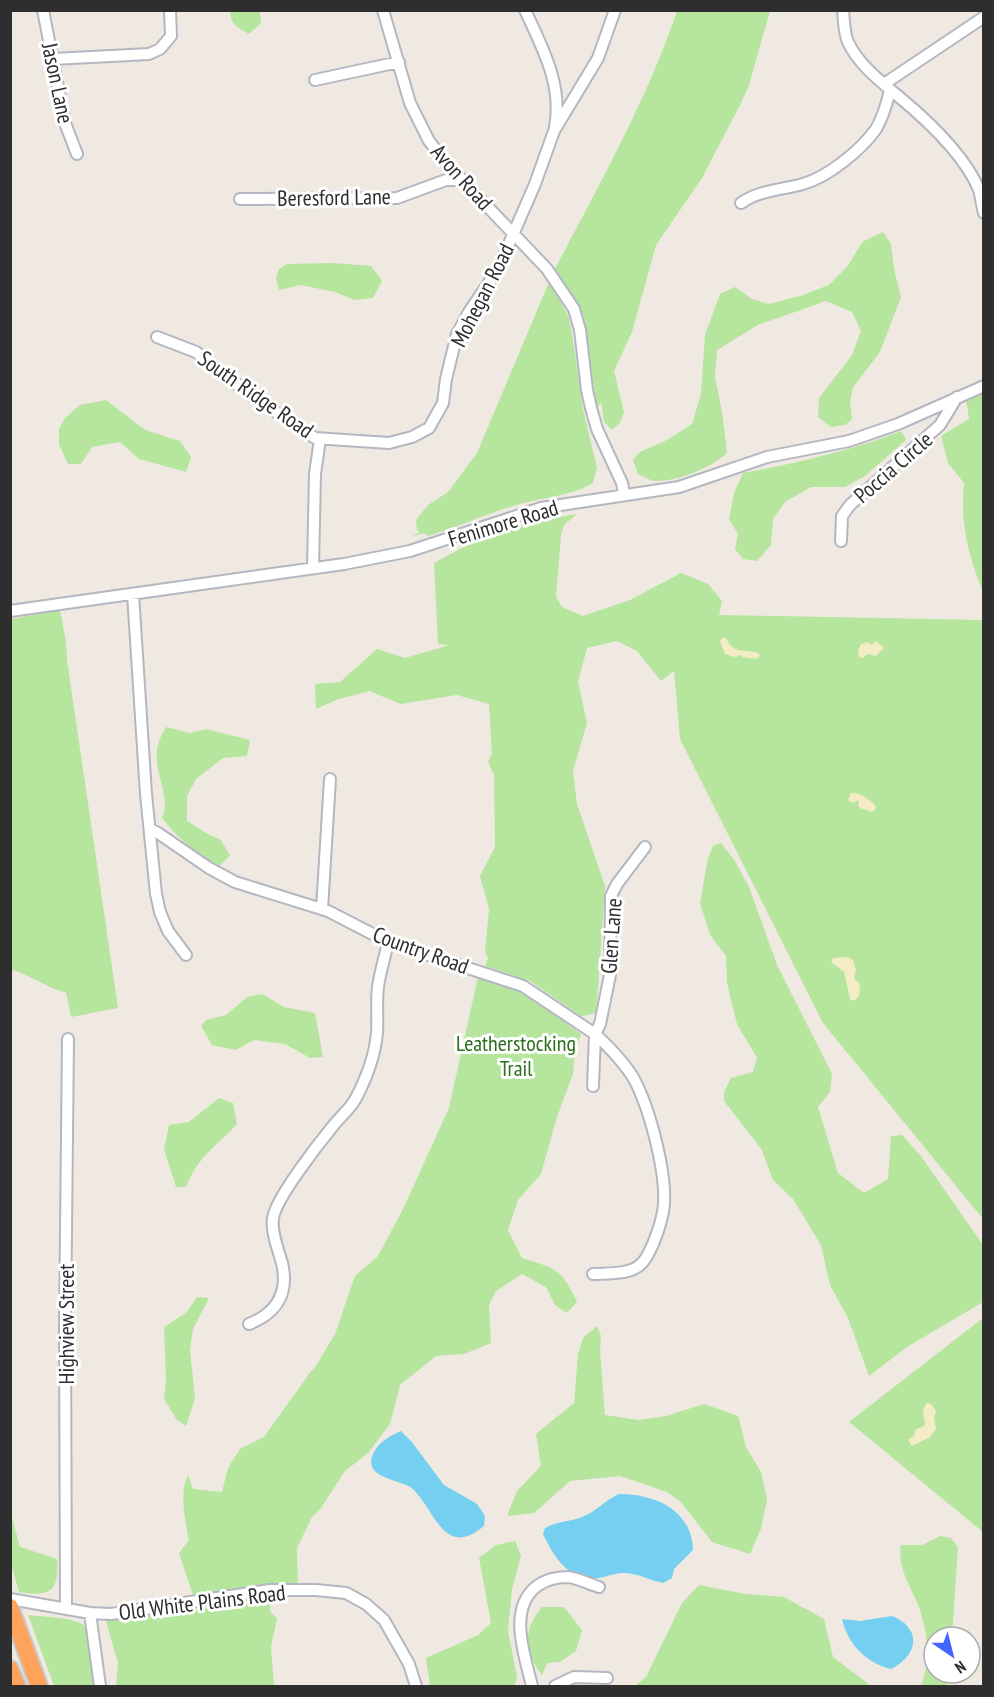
<svg xmlns="http://www.w3.org/2000/svg" width="994" height="1697" viewBox="0 0 994 1697" font-family="'PT Sans Narrow',sans-serif">
	<style>
		.green { fill: #b6e59e }
		.sand { fill: #f3ecc5 }
		.water { fill: #75cff0 }
		.lines { fill: none; stroke-linecap: round; stroke-linejoin: round }
		.minor-casing { stroke: #b4b7c1; stroke-width: 14 }
		.highway-casing { stroke: #c9c9c9; stroke-width: 20 }
		.minor { stroke: #fff; stroke-width: 10 }
		.highway { stroke: #ffa35c; stroke-width: 16 }
		.labels { text-anchor: middle; dominant-baseline: central; stroke-width: 6; stroke-linejoin: round; paint-order: stroke }
		.street-label { font-size: 22px; fill: #2e2e2e; stroke: #fff }
		.park-label { font-size: 22px; fill: #2c6e1b; stroke: #fff }
	</style>
	<rect width="100%" height="100%" fill="#efe9e1"/>
	<path class="green" d="M 230,11 L 260,11 L 261,23 L 249,34 C 237,27 231,25 230,11 Z
		M 677,11 L 770,11 L 749,85 L 740,105 L 702,178 L 656,245 L 632,332 L 614,371 L 624,412 L 620,423 L 612,430 L 604,422 L 601,402 L 597,409 L 584,317 L 555,269 C 599,185 647,100 677,11 Z
		M 883,232 L 891,244 L 894,269 L 901,297 L 880,352 L 853,387 L 850,402 L 852,419 L 845,425 L 831,427 L 818,417 L 819,398 L 852,355 L 861,331 L 852,312 L 826,301 L 758,325 L 717,350 L 715,377 L 722,412 L 727,453 C 710,468 679,481 656,481 C 650,481 643,476 638,474 L 633,460 L 640,452 L 667,440 L 692,424 L 701,394 L 705,335 L 720,294 L 735,287 L 752,299 L 769,304 L 803,295 L 829,285 L 848,266 L 862,242 Z
		M 333,263 L 371,266 L 382,281 L 373,298 L 354,300 L 335,292 L 301,285 L 279,290 L 276,277 L 279,269 L 287,264 Z
		M 549,282 L 568,315 L 572,333 L 583,409 L 597,468 L 593,483 C 571,496 545,497 521,504 C 489,512 459,527 428,536 L 424,533 L 412,537 L 420,532 L 417,530 L 416,520 L 428,505 L 448,492 L 477,453 Z
		M 983,393 L 983,592 C 968,554 960,524 964,483 L 948,463 L 941,436 L 969,419 L 966,398 Z
		M 106,400 L 145,430 L 180,441 L 191,457 L 186,472 L 139,459 L 120,442 L 92,447 L 81,464 L 68,464 L 59,444 L 59,429 L 65,418 L 80,405 Z
		M 901,431 L 906,440 L 865,476 L 845,487 L 811,487 L 785,502 L 773,519 L 771,545 L 757,561 L 743,559 L 735,549 L 738,534 L 729,519 L 734,493 L 743,473 C 797,463 850,451 901,431 Z
		M 577,514 L 564,525 L 561,535 L 556,597 L 562,607 L 583,616 L 630,600 L 681,573 L 708,584 L 722,601 L 719,615 L 983,620 L 983,1219 L 823,1023 L 680,739 L 674,671 L 661,681 L 637,651 L 617,641 L 587,648 L 578,682 L 587,723 L 573,771 L 577,804 L 605,886 L 597,1003 L 596,1012 L 589,1015 L 581,1016 L 530,981 L 485,966 L 488,958 L 485,952 L 489,909 L 480,876 L 495,847 L 494,775 L 488,762 L 492,754 L 489,704 L 457,695 L 401,704 L 369,691 L 336,700 L 316,709 L 315,684 L 340,682 L 377,649 L 405,658 L 450,645 L 438,644 L 434,563 L 475,541 L 489,537 L 510,526 Z
		M 60,610 L 66,642 L 67,660 L 118,1008 L 71,1017 L 66,992 C 58,993 25,973 10,969 L 11,619 Z
		M 166,727 L 190,733 L 206,729 L 250,740 L 247,756 L 223,758 L 196,779 L 187,796 L 187,821 L 204,832 L 221,840 L 230,856 L 219,866 C 197,854 177,838 162,818 C 172,797 151,768 158,745 C 159,739 163,733 166,727 Z
		M 721,843 L 735,861 L 749,887 L 777,965 L 832,1074 L 830,1092 L 818,1107 L 838,1173 L 864,1193 L 888,1179 L 891,1136 L 902,1135 L 921,1156 L 983,1245 L 983,1302 L 907,1347 L 869,1376 L 848,1318 L 830,1285 L 821,1245 L 793,1199 L 773,1180 L 762,1150 L 724,1101 L 724,1092 L 731,1078 L 753,1072 L 757,1058 L 737,1024 L 727,983 L 726,956 L 710,935 L 700,903 L 708,858 L 713,846 Z
		M 478,977 L 523,992 L 581,1034 L 575,1052 L 573,1074 L 557,1117 L 541,1174 L 518,1200 L 508,1230 L 522,1258 C 555,1268 562,1269 577,1302 L 567,1313 L 555,1305 L 546,1287 L 522,1274 L 496,1291 L 489,1305 L 491,1343 L 464,1354 L 436,1356 L 400,1385 L 390,1424 L 368,1453 L 345,1471 L 321,1508 L 312,1517 L 297,1548 L 298,1586 L 270,1585 L 193,1595 L 179,1553 L 189,1540 C 185,1522 179,1490 188,1475 L 193,1489 L 222,1492 L 228,1468 L 240,1449 L 264,1437 L 309,1374 L 316,1366 L 335,1334 L 355,1276 L 378,1256 L 404,1207 L 449,1108 Z
		M 262,994 L 284,1007 L 315,1013 L 323,1057 L 310,1058 L 285,1044 L 254,1040 L 236,1050 L 212,1045 L 201,1026 L 206,1020 L 226,1015 L 247,997 Z
		M 219,1098 L 233,1103 L 237,1124 C 215,1148 199,1155 186,1187 L 176,1187 L 164,1149 L 169,1125 L 189,1122 Z
		M 197,1297 L 209,1298 L 193,1329 L 190,1350 L 195,1398 L 186,1426 L 177,1420 L 164,1399 L 166,1379 L 164,1327 L 187,1312 Z
		M 983,1318 L 983,1532 L 849,1422 Z
		M 597,1326 L 601,1336 L 600,1351 L 605,1415 L 638,1420 L 666,1416 L 704,1404 L 738,1416 L 746,1447 L 761,1472 L 767,1499 L 761,1529 L 750,1554 L 712,1542 L 680,1501 L 667,1492 L 620,1476 L 570,1481 L 534,1513 L 507,1516 L 517,1491 L 541,1466 L 536,1434 L 574,1403 L 578,1354 L 583,1338 Z
		M 11,1514 L 20,1547 L 57,1559 C 59,1592 51,1597 19,1592 L 11,1564 Z
		M 940,1536 L 951,1538 L 958,1547 L 952,1637 L 934,1637 L 934,1673 L 948,1673 L 947,1686 L 921,1686 C 931,1661 928,1634 919,1607 C 911,1586 897,1569 901,1545 L 922,1545 Z
		M 515,1541 L 521,1556 L 512,1589 L 508,1631 L 517,1677 L 514,1686 L 430,1686 L 426,1658 L 478,1635 L 491,1623 L 479,1558 L 496,1545 Z
		M 699,1585 L 746,1594 L 784,1597 L 824,1619 L 833,1657 L 871,1686 L 635,1686 L 646,1677 L 682,1603 Z
		M 271,1600 L 270,1611 L 277,1619 L 271,1646 L 274,1686 L 116,1686 L 118,1663 L 105,1618 L 130,1618 Z
		M 542,1607 L 564,1607 L 582,1630 L 576,1651 L 560,1662 L 547,1663 L 542,1675 C 523,1651 523,1629 542,1607 Z
		M 28,1615 C 41,1617 78,1617 86,1627 C 95,1637 96,1672 98,1686 L 54,1686 Z"/>
	<path class="sand" d="M 723,637 L 727,639 C 732,654 746,649 758,653 L 760,656 L 756,659 L 743,657 L 740,655 L 735,657 L 725,654 L 720,641 Z
		M 876,641 L 884,648 L 876,656 L 867,654 L 863,658 L 859,657 L 858,650 L 861,644 L 867,642 L 872,645 Z
		M 851,793 C 862,793 867,798 875,805 L 876,809 L 872,812 L 860,808 L 858,806 L 859,800 L 853,803 L 848,800 Z
		M 847,957 L 853,960 L 856,970 L 854,978 L 860,984 L 859,996 L 854,1001 L 850,999 L 844,972 L 831,962 L 833,958 Z
		M 926,1403 L 931,1404 L 936,1411 L 934,1418 L 936,1429 L 930,1437 L 912,1446 L 908,1440 L 914,1436 L 916,1429 L 923,1427 L 925,1424 L 923,1411 Z"/>
	<path class="water" d="M 401,1431 L 411,1441 L 444,1485 L 477,1504 L 485,1516 L 484,1526 C 444,1559 436,1512 413,1489 C 402,1479 362,1479 373,1454 C 378,1443 389,1436 401,1431 Z
		M 619,1494 C 655,1494 692,1510 693,1550 L 674,1569 L 672,1578 L 663,1583 C 649,1580 636,1572 621,1573 C 611,1574 599,1580 588,1578 C 564,1575 553,1554 543,1534 L 545,1528 C 557,1521 570,1522 582,1517 C 596,1512 605,1500 619,1494 Z
		M 892,1616 C 922,1628 919,1655 891,1669 C 867,1663 848,1645 842,1619 L 860,1621 Z"/>
	<g class="lines">
		<g class="minor-casing">
			<path id="minor" d="M 43,10 L 65,123 L 77,154
				M 383,10 L 410,103 L 429,141 L 447,164 L 547,269 L 574,309 L 580,330 L 587,390 L 591,408 L 597,429 L 622,483 L 624,494
				M 525,10 C 542,47 563,85 555,127
				M 843,10 C 844,21 844,33 848,42 C 858,64 880,81 898,96 C 927,120 965,155 979,190 C 981,197 982,206 984,213
				M 53,59 L 149,54 L 160,49 L 171,36 L 170,10
				M 315,80 L 399,62
				M 884,84 L 984,17
				M 240,199 L 397,198 L 446,180 L 462,180
				M 741,203 C 760,190 781,190 803,184 C 828,177 861,150 876,129 C 883,117 887,103 890,90
				M 157,337 L 196,352 L 253,397 L 315,438 L 389,443 L 412,437 L 429,428 L 443,403 L 446,379 L 457,334 L 469,312 L 498,269 L 535,184 L 554,131 L 598,58 L 615,10
				M 841,541 L 842,516 L 850,505 L 940,425 L 957,397
				M 313,568 L 315,474 L 320,439
				M 133,594 L 146,794 L 156,894 L 160,912 L 168,931 L 186,955
				M 10,611 L 344,564 L 410,551 L 541,508 L 679,487 L 767,457 L 849,441 L 898,424 L 984,386
				M 150,829 L 158,833 L 209,868 L 235,882 L 328,911 L 388,942 L 523,986 L 595,1034 C 609,1047 624,1062 634,1079 C 650,1109 666,1171 664,1204 C 663,1217 658,1232 653,1244 C 650,1250 647,1259 641,1264 C 630,1275 608,1273 593,1274
				M 322,909 L 330,779
				M 593,1086 L 595,1034 L 600,1024 L 610,975 L 611,896 L 617,884 L 645,847
				M 249,1324 C 277,1313 289,1293 282,1263 C 278,1249 271,1232 273,1218 C 276,1198 319,1143 333,1126 C 340,1117 351,1108 356,1098 C 366,1079 375,1054 377,1033 C 378,1017 376,1002 378,987 C 380,972 385,957 388,942
				M 10,1599 L 90,1613 L 111,1614 L 270,1590 L 316,1590 L 346,1593 L 366,1604 L 384,1620 L 409,1664 L 416,1686
				M 66,1609 L 65,1328 L 68,1039
				M 90,1613 L 100,1686
				M 532,1686 C 525,1656 507,1609 537,1586 C 545,1580 557,1577 568,1577 C 578,1578 589,1584 599,1587
				M 555,1686 L 574,1677 L 607,1678"/>
		</g>
		<g class="highway-casing">
			<path id="highway" d="M 10,1607 L 39,1686
				M 10,1669 L 17,1686"/>
		</g>
		<use href="#minor" class="minor"/>
		<use href="#highway" class="highway"/>
	</g>
	<g class="labels">
		<g class="street-label">
			<text transform="translate(58 83) rotate(78)">Jason Lane</text>
			<text transform="translate(462 177) rotate(48)">Avon Road</text>
			<text transform="translate(334 197) rotate(-1)">Beresford Lane</text>
			<text transform="translate(482 295) rotate(-63)">Mohegan Road</text>
			<text transform="translate(256 394) rotate(35)">South Ridge Road</text>
			<text transform="translate(893 467) rotate(-41)">Poccia Circle</text>
			<text transform="translate(503 523) rotate(-17)">Fenimore Road</text>
			<text transform="translate(611 936) rotate(-86)">Glen Lane</text>
			<text transform="translate(421 950) rotate(20)">Country Road</text>
			<text transform="translate(66 1324) rotate(-90)">Highview Street</text>
			<text transform="translate(202 1602) rotate(-7)">Old White Plains Road</text>
		</g>
		<g class="park-label">
			<text x="516" y="1043">Leatherstocking<tspan x="516" dy="25">Trail</tspan></text>
		</g>
	</g>
	<rect width="994" height="1697" fill="none" stroke="#2e2e2e" stroke-width="24"/>
	<g transform="translate(952 1655) rotate(145)"><circle r="28" fill="#ffffff" stroke="#ababab" stroke-width="1.5"/>
	<path d="M0-4.5L10 22L0 15L-10 22Z" fill="#4264fb"/>
	<text y="-9" font-size="16" font-weight="bold" text-anchor="middle" fill="#2e2e2e">N</text>
	</g>
</svg>
